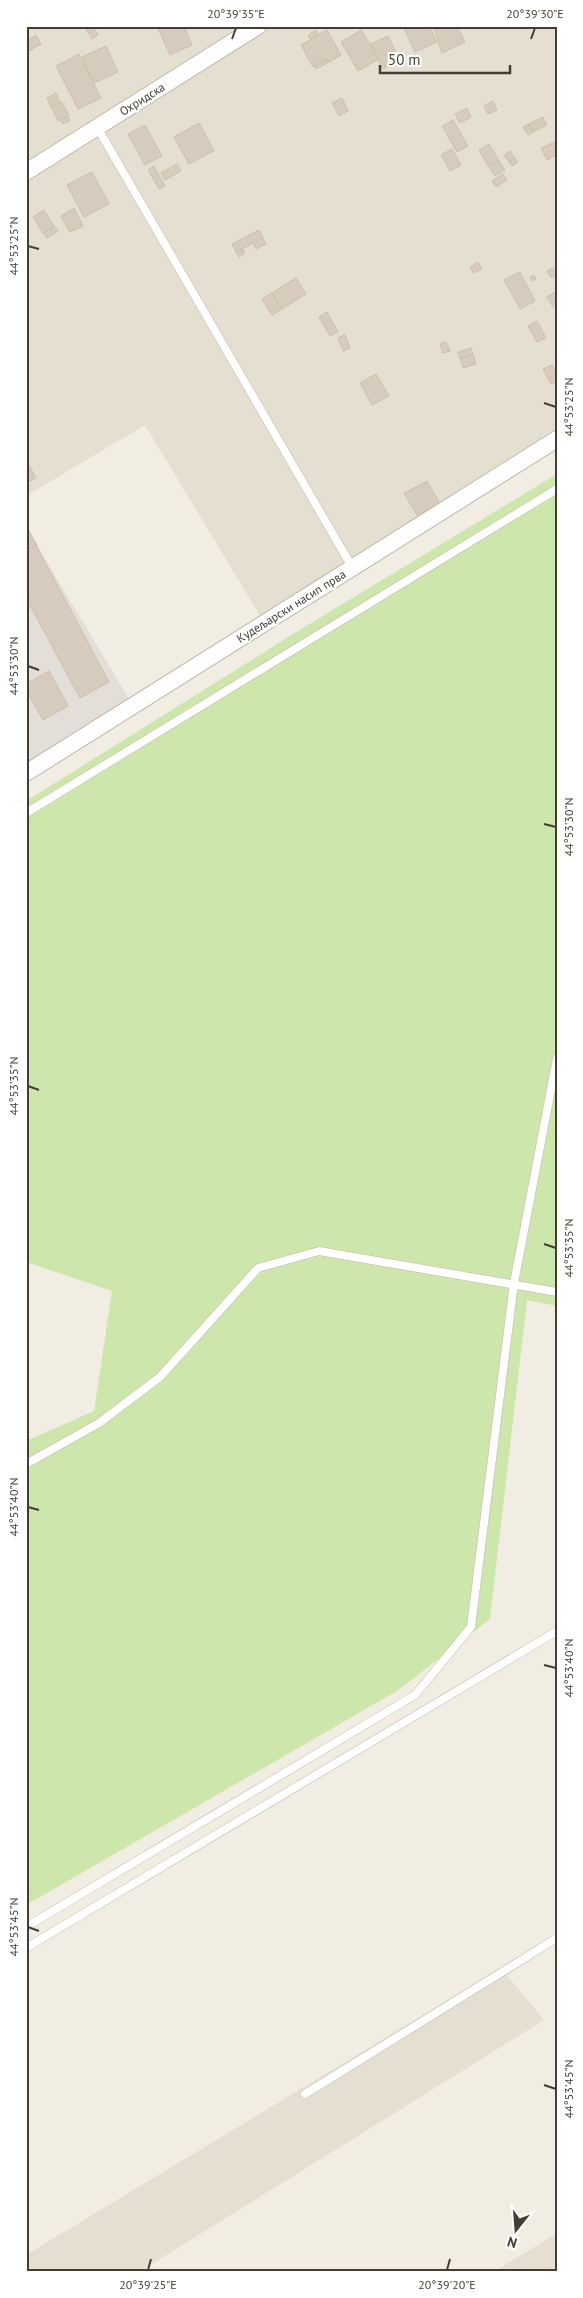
<svg xmlns="http://www.w3.org/2000/svg" width="583" height="2298" viewBox="0 0 583 2298" font-family="'PT Sans',sans-serif">
	<style>
		.residential { fill: #e5dfd1 }
		.industrial { fill: #e3ded8 }
		.green { fill: #cde6ac }
		.building { fill: #d6cbbc; stroke: #cdc0ac }
		.lines { fill: none; stroke-linecap: round; stroke-linejoin: round }
		.service-casing { stroke: #c0b7a9; stroke-width: 9 }
		.minor-casing { stroke: #c0b7a9; stroke-width: 18 }
		.service { stroke: #fff; stroke-width: 8 }
		.minor { stroke: #fff; stroke-width: 16 }
		.ticks { fill: none; stroke: #433d34; stroke-width: 2 }
		.labels { text-anchor: middle; dominant-baseline: central; stroke-width: 4; stroke-linejoin: round; paint-order: stroke }
		.street-label { font-size: 12px; fill: #433d34; stroke: #fff }
		.neatline { fill: none; stroke: #433d34; stroke-width: 2 }
		.ticks-label { font-size: 12px; text-anchor: middle; fill: #433d34 }
	</style>
	<rect width="100%" height="100%" fill="#f1ede3"/>
	<path class="residential" d="M 26,26 L 557,26 L 557,435 L 262,619 L 145,425 L 26,496 Z
		M 501,1968 L 544,2020 L 139,2272 L 26,2272 L 26,2255 Z
		M 557,2233 L 557,2272 L 494,2272 Z"/>
	<path class="industrial" d="M 26,527 L 129,699 L 29,762 L 26,758 Z"/>
	<path class="green" d="M 557,474 L 557,1306 L 527,1300 L 490,1619 L 397,1691 L 26,1905 L 26,1441 L 94,1411 L 112,1291 L 29,1263 L 26,1188 L 26,801 L 293,634 Z"/>
	<path class="building" d="M 93,26 L 98,35 L 92,39 L 86,29 Z
		M 157,26 L 184,26 L 192,45 L 170,55 Z
		M 403,26 L 429,26 L 437,42 L 415,52 Z
		M 438,26 L 457,26 L 465,42 L 442,53 L 434,28 Z
		M 316,30 L 319,35 L 310,39 L 308,35 Z
		M 327,30 L 341,55 L 329,62 L 327,59 L 313,67 L 301,45 Z
		M 361,30 L 379,59 L 358,71 L 341,42 Z
		M 36,35 L 41,44 L 26,53 L 26,41 Z
		M 388,36 L 400,60 L 383,69 L 371,44 Z
		M 106,46 L 118,72 L 94,83 L 82,57 Z
		M 79,54 L 101,98 L 78,109 L 56,66 Z
		M 327,59 L 329,62 L 316,69 L 314,66 Z
		M 56,93 L 60,102 L 51,107 L 47,98 Z
		M 342,98 L 348,111 L 339,116 L 332,103 Z
		M 493,101 L 497,110 L 488,114 L 484,106 Z
		M 62,102 L 69,116 L 58,121 L 51,107 Z
		M 467,108 L 471,117 L 460,123 L 455,114 Z
		M 68,116 L 70,121 L 63,124 L 61,120 Z
		M 543,117 L 547,125 L 533,132 L 529,124 Z
		M 453,120 L 468,146 L 457,152 L 442,126 Z
		M 199,123 L 214,151 L 189,164 L 174,137 Z
		M 529,124 L 533,132 L 528,135 L 523,127 Z
		M 145,125 L 162,156 L 145,165 L 128,134 Z
		M 557,141 L 557,155 L 547,160 L 541,148 Z
		M 489,144 L 499,161 L 489,167 L 479,150 Z
		M 452,149 L 461,165 L 450,171 L 441,155 Z
		M 510,151 L 515,158 L 509,162 L 504,155 Z
		M 515,158 L 518,162 L 512,166 L 509,162 Z
		M 499,161 L 505,170 L 495,176 L 489,167 Z
		M 177,164 L 181,171 L 165,180 L 161,173 Z
		M 154,166 L 165,186 L 159,189 L 148,170 Z
		M 92,172 L 109,204 L 84,217 L 67,185 Z
		M 503,174 L 507,180 L 496,187 L 492,181 Z
		M 74,208 L 83,226 L 70,232 L 61,216 Z
		M 44,210 L 54,226 L 43,233 L 33,217 Z
		M 54,226 L 58,231 L 47,238 L 43,233 Z
		M 259,230 L 266,244 L 256,249 L 253,243 L 236,252 L 232,244 Z
		M 243,249 L 245,253 L 239,257 L 236,252 Z
		M 478,262 L 482,269 L 474,273 L 470,267 Z
		M 553,268 L 557,276 L 551,278 L 547,271 Z
		M 520,272 L 535,301 L 520,309 L 504,280 Z
		M 534,275 L 536,279 L 532,281 L 530,277 Z
		M 296,278 L 306,294 L 282,309 L 272,293 Z
		M 557,291 L 557,304 L 553,307 L 547,297 Z
		M 272,293 L 282,309 L 272,315 L 262,299 Z
		M 327,312 L 338,332 L 330,336 L 319,317 Z
		M 537,321 L 546,338 L 537,342 L 528,326 Z
		M 345,335 L 350,348 L 343,351 L 338,338 Z
		M 446,342 L 450,351 L 443,353 L 440,344 Z
		M 471,348 L 473,354 L 460,358 L 458,352 Z
		M 473,354 L 476,364 L 463,368 L 460,358 Z
		M 552,365 L 557,375 L 557,381 L 551,384 L 543,369 Z
		M 376,374 L 389,396 L 372,405 L 360,383 Z
		M 26,460 L 36,478 L 26,483 Z
		M 427,481 L 440,504 L 418,517 L 404,493 Z
		M 26,526 L 37,545 L 26,550 Z
		M 36,545 L 109,682 L 80,698 L 26,598 L 26,550 Z
		M 49,671 L 68,706 L 43,720 L 26,690 L 26,684 Z"/>
	<g class="lines">
		<g class="service-casing">
			<path id="service" d="M 97,127 L 352,567
				M 26,813 L 557,489
				M 26,1464 L 99,1423 L 160,1377 L 258,1268 L 319,1251 L 557,1292
				M 26,1927 L 415,1695 L 471,1627 L 514,1283 L 557,1058
				M 26,1948 L 557,1631
				M 305,2094 L 557,1938"/>
		</g>
		<g class="minor-casing">
			<path id="minor" d="M 26,172 L 258,26
				M 26,773 L 557,439"/>
		</g>
		<use href="#service" class="service"/>
		<use href="#minor" class="minor"/>
	</g>
	<path class="ticks" d="M 232,39 L 236,28M 531,39 L 535,28M 28,246 L 39,249M 544,403 L 556,407M 28,666 L 39,670M 544,824 L 556,827M 28,1086 L 39,1090M 544,1244 L 556,1248M 28,1507 L 39,1510M 544,1665 L 556,1668M 28,1927 L 39,1931M 544,2085 L 556,2089M 148,2270 L 151,2259M 447,2270 L 450,2259"/>
	<g class="labels">
		<g class="street-label">
			<text transform="translate(142 99) rotate(-32)">Охридска</text>
			<text transform="translate(291 606) rotate(-32)">Кудељарски насип прва</text>
		</g>
	</g>
	<rect width="583" height="2298" fill="none" stroke="#ffffff" stroke-width="55"/>
	<g transform="translate(516 2230) rotate(197)" stroke="#ffffff" stroke-width="4" paint-order="stroke">
	<path d="M0-4L9 19L0 12L-9 19Z" fill="#433d34"/>
	<text y="-8" font-size="14" font-weight="bold" text-anchor="middle" fill="#433d34">N</text>
	</g>
	<path d="M380 65v8h130v-8" fill="none" stroke="#433d34" stroke-width="2.5"/>
	<text x="388" y="65" font-size="15" fill="#433d34" stroke="#ffffff" stroke-width="4" paint-order="stroke">50 m</text>
	<rect x="28" y="28" width="528" height="2242" class="neatline"/>
	<g class="ticks-label">
		<text x="236" y="18">20°39'35"E</text>
		<text x="535" y="18">20°39'30"E</text>
		<text transform="translate(14 246) rotate(-90)" y="4">44°53'25"N</text>
		<text transform="translate(569 407) rotate(-90)" y="4">44°53'25"N</text>
		<text transform="translate(14 666) rotate(-90)" y="4">44°53'30"N</text>
		<text transform="translate(569 827) rotate(-90)" y="4">44°53'30"N</text>
		<text transform="translate(14 1086) rotate(-90)" y="4">44°53'35"N</text>
		<text transform="translate(569 1248) rotate(-90)" y="4">44°53'35"N</text>
		<text transform="translate(14 1507) rotate(-90)" y="4">44°53'40"N</text>
		<text transform="translate(569 1668) rotate(-90)" y="4">44°53'40"N</text>
		<text transform="translate(14 1927) rotate(-90)" y="4">44°53'45"N</text>
		<text transform="translate(569 2089) rotate(-90)" y="4">44°53'45"N</text>
		<text x="148" y="2289">20°39'25"E</text>
		<text x="447" y="2289">20°39'20"E</text>
	</g>
</svg>
